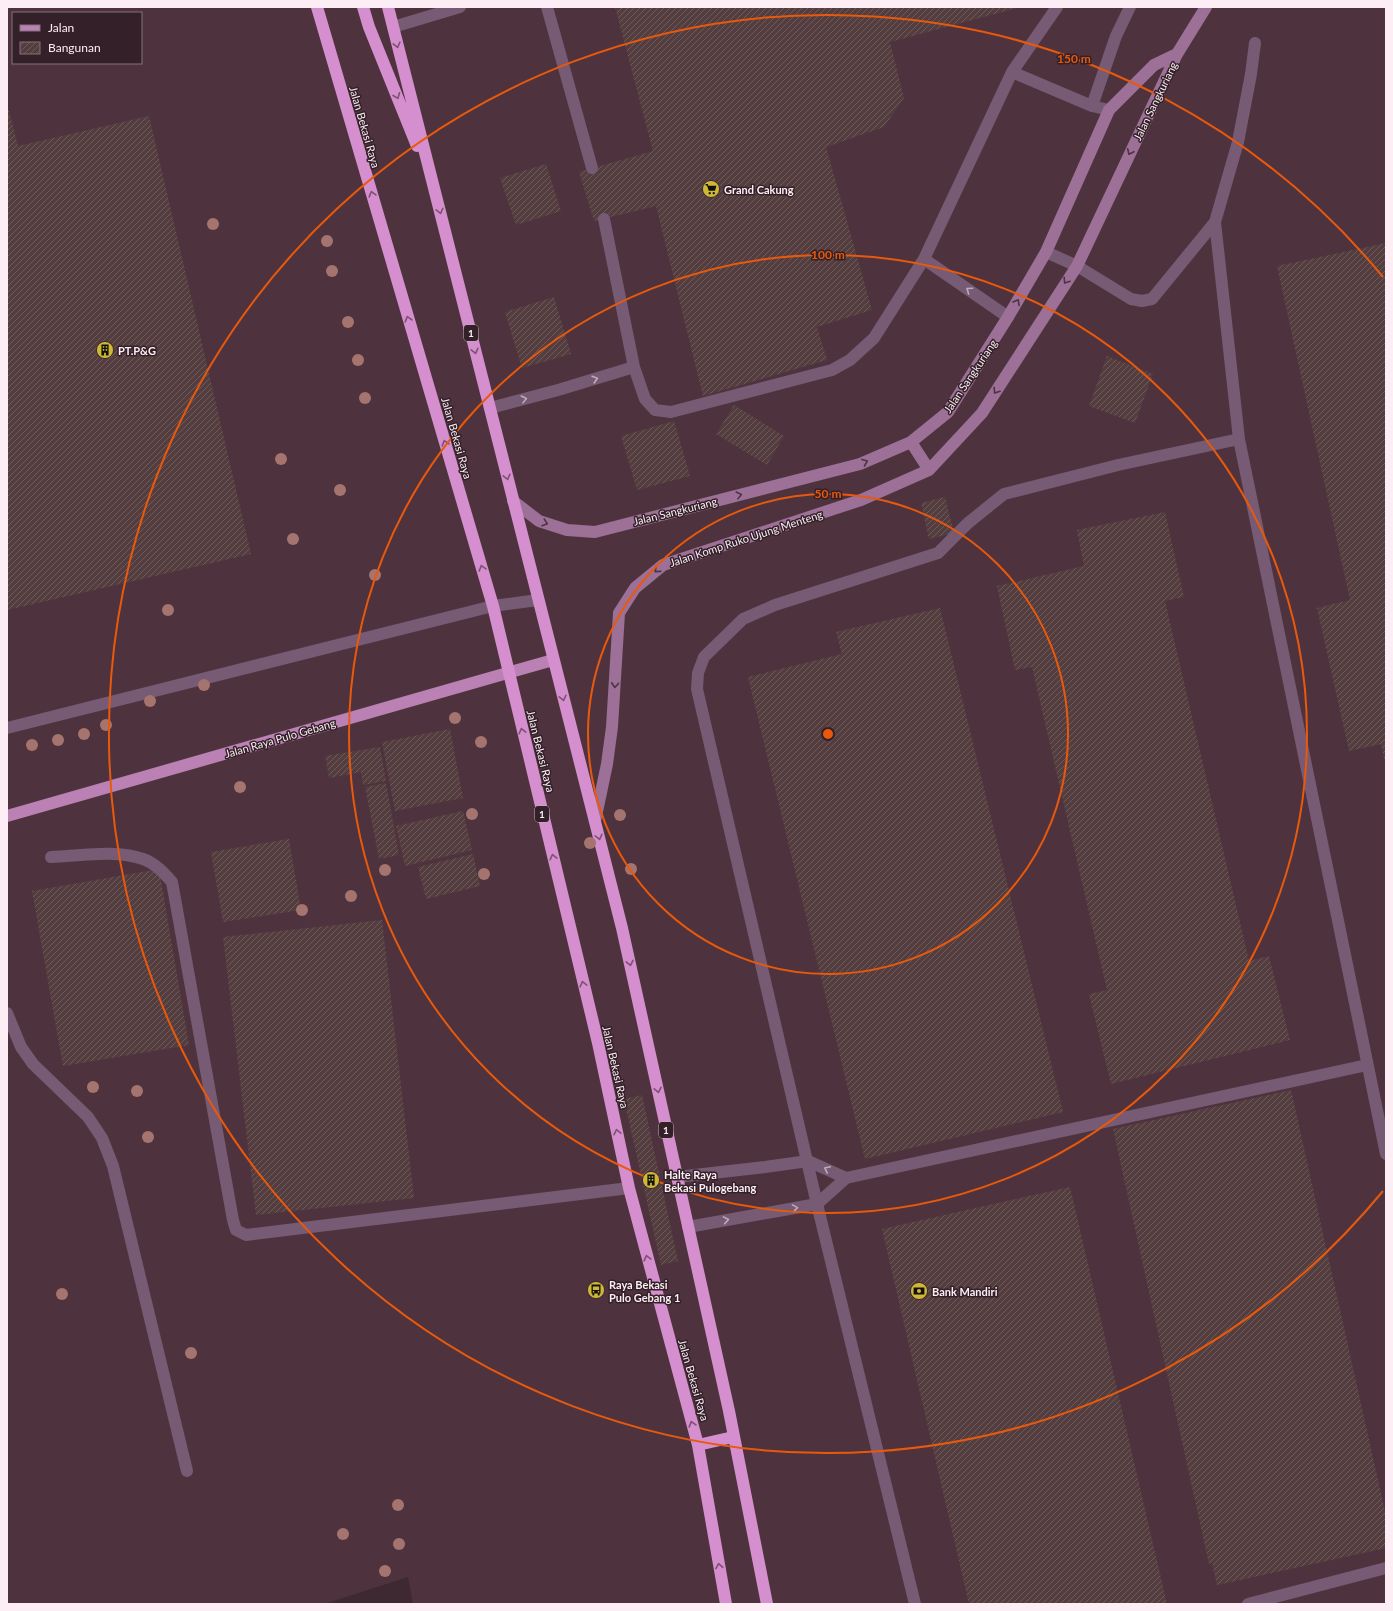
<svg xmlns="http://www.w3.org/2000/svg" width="1393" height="1611" viewBox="0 0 1393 1611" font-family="Lato,sans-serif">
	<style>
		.built { fill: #4e333e; fill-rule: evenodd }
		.building { fill: url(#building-hatch) }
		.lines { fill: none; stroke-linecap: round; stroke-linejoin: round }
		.lane { stroke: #775a73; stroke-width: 12 }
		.secondary { stroke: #9d7097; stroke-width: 12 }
		.primary { stroke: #bb80b4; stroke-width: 12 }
		.highway { stroke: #d68fce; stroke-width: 12 }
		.tree { fill: #a5746e }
		.oneway { stroke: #7c5273 }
		.oneway2 { stroke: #4e3444 }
		.oneway3 { stroke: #c0abba }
		.ring { fill: none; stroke: #e8590c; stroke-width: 2 }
		.labels { text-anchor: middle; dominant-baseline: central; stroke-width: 3; stroke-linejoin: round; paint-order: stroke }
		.shield { fill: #332028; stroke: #c0b0b7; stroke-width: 1 }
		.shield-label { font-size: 10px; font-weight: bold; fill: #fceef4 }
		.street-label { font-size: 11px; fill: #fceef4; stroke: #332028 }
		.poi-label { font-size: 11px; font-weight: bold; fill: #fceef4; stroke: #332028; text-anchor: start }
		.centre { fill: #e8590c; stroke: #332028; stroke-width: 2 }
		.ring-label { font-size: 12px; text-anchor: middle; font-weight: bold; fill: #e8590c; stroke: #332028; stroke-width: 3; stroke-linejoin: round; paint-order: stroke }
	</style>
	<defs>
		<pattern id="building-hatch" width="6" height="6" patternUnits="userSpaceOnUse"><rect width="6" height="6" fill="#543d3f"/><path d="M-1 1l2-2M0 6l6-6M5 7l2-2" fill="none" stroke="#6e595b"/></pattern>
	</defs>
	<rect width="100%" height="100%" fill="#3e2932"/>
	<path class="built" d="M 7,7 L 1386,7 L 1386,1604 L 413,1604 L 408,1577 L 324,1604 L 7,1604 ZM 13,13 L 141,13 L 141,63 L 13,63 Z"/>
	<path class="building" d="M 615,7 L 1021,7 L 890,42 L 904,98 L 884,127 L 826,147 L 872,310 L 817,327 L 827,360 L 703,396 L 656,206 L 594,221 L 579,172 L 653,151 Z
		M 7,103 L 18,146 L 149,116 L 251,554 L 7,610 Z
		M 546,164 L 561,211 L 516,225 L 500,178 Z
		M 1386,243 L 1386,763 L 1385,763 L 1381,744 L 1349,751 L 1317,608 L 1350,600 L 1277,266 Z
		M 554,297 L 571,354 L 522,368 L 505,312 Z
		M 1107,356 L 1153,374 L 1135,423 L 1089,406 Z
		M 734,405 L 784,436 L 767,465 L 716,434 Z
		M 674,421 L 690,476 L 637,490 L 621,436 Z
		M 945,497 L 954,533 L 929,539 L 921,503 Z
		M 1165,512 L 1184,597 L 1165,601 L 1249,961 L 1269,956 L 1290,1040 L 1111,1084 L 1089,994 L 1107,990 L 1032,667 L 1015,670 L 997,586 L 1084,566 L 1077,530 Z
		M 940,608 L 1063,1112 L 865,1159 L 748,677 L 842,654 L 836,632 Z
		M 450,729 L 463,798 L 395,811 L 382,742 Z
		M 380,747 L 386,781 L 363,785 L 361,772 L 329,778 L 325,756 Z
		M 386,783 L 399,855 L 379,859 L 365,787 Z
		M 463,811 L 472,850 L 405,866 L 396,826 Z
		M 289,839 L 301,910 L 223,922 L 211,852 Z
		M 473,854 L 480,886 L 426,899 L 418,867 Z
		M 159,869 L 189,1045 L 63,1066 L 32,891 Z
		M 382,920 L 414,1198 L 256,1215 L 223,937 Z
		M 1291,1090 L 1386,1516 L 1386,1548 L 1217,1585 L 1212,1563 L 1209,1564 L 1113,1129 Z
		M 642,1095 L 678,1261 L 661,1265 L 624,1099 Z
		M 1070,1187 L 1167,1604 L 969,1604 L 882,1229 Z"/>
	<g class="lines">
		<path class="lane" d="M 547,7 L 592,168
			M 393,27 L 460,7
			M 1012,72 L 1092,106 L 1109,110
			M 1092,106 L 1116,36 L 1130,7
			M 604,219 L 634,367 L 645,399 L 655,410 L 671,412 L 832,370 L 850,360 L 874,338 L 924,259 L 1012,72 L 1057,7
			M 1215,222 L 1239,439 L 1386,1154
			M 1046,252 L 1077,266 L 1131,299 L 1142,301 L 1152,299 L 1215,222 L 1238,142 L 1251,74 L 1255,43
			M 924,259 L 1008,317
			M 490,408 L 558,390 L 634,367
			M 7,728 L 493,606 L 538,600
			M 51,857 C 80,856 115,849 143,859 C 155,863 164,873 172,882 L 233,1220 L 236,1230 L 246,1235 L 629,1188
			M 7,1013 L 21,1047 L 33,1064 L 88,1117 L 102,1138 L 113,1166 L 187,1471
			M 677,1177 L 765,1167 L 808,1161 L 846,1178
			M 688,1227 L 817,1204 L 846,1178 L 1367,1065
			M 915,1604 L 817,1204 L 697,689 L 698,673 L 704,657 L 743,619 L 775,605 L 938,553 L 968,523 L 1004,494 L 1118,465 L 1239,439
			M 1248,1604 L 1386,1568"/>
		<path class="secondary" d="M 911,442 L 929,470
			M 513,501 L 539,521 L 567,530 L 595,532 L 860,464 L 911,442 L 948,412 L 1008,317 L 1046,252 L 1109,110 L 1154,65 L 1177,54
			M 595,821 L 607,764 L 612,727 L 619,613 L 635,588 L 663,565 L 861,500 L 929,470 L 982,413 L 1077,266 L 1177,54 L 1206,7"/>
		<path class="primary" d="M 7,816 L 553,660"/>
		<path class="highway" d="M 317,7 L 493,606 L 598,1043 L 629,1188 L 698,1445 L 726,1604
			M 363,7 L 369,27 L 417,146
			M 388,7 L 622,928 L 729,1411 L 767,1604
			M 698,1445 L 733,1437"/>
	</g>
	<g class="tree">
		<circle cx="213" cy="224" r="6"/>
		<circle cx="327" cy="241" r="6"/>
		<circle cx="332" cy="271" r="6"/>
		<circle cx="348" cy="322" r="6"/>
		<circle cx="358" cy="360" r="6"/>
		<circle cx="365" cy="398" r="6"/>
		<circle cx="281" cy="459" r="6"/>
		<circle cx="340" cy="490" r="6"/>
		<circle cx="293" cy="539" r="6"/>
		<circle cx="375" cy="575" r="6"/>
		<circle cx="168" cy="610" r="6"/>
		<circle cx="204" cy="685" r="6"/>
		<circle cx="150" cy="701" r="6"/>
		<circle cx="455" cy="718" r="6"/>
		<circle cx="106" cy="725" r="6"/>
		<circle cx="84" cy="734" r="6"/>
		<circle cx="58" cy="740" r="6"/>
		<circle cx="481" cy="742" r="6"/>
		<circle cx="32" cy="745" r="6"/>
		<circle cx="240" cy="787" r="6"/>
		<circle cx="472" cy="814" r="6"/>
		<circle cx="620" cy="815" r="6"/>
		<circle cx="590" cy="843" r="6"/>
		<circle cx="631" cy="869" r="6"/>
		<circle cx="385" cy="870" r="6"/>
		<circle cx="484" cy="874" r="6"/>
		<circle cx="351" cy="896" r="6"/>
		<circle cx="302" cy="910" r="6"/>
		<circle cx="93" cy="1087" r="6"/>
		<circle cx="137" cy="1091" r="6"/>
		<circle cx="148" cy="1137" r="6"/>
		<circle cx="62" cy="1294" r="6"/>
		<circle cx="191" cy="1353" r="6"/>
		<circle cx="398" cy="1505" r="6"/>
		<circle cx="343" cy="1534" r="6"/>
		<circle cx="399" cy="1544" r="6"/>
		<circle cx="385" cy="1571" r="6"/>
	</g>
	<defs><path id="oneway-chevron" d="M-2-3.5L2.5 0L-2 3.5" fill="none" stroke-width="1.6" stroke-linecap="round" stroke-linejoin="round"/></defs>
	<g class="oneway">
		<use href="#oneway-chevron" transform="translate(397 45) rotate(76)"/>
		<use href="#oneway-chevron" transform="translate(397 96) rotate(68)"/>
		<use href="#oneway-chevron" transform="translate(372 194) rotate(-106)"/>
		<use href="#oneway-chevron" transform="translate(440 211) rotate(76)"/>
		<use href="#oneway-chevron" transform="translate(408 319) rotate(-106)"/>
		<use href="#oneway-chevron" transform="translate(475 351) rotate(76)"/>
		<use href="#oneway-chevron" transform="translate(445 443) rotate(-106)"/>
		<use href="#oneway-chevron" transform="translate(507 477) rotate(76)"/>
		<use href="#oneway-chevron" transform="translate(482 568) rotate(-106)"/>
		<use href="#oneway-chevron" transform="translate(563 698) rotate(76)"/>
		<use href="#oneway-chevron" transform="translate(522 731) rotate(-104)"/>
		<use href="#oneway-chevron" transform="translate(599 837) rotate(76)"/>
		<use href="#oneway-chevron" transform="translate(553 857) rotate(-104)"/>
		<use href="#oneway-chevron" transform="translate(630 963) rotate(78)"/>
		<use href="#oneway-chevron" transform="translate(583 984) rotate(-104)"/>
		<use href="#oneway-chevron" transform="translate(658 1090) rotate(78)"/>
		<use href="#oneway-chevron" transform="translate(617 1132) rotate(-102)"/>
		<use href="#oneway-chevron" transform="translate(647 1258) rotate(-105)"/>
		<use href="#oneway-chevron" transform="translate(692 1424) rotate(-106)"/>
		<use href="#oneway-chevron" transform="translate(719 1566) rotate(-100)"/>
	</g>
	<g class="oneway2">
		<use href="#oneway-chevron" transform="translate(1130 152) rotate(115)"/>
		<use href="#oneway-chevron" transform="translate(1066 281) rotate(123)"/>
		<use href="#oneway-chevron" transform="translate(1017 302) rotate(-60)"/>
		<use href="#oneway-chevron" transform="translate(996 391) rotate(123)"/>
		<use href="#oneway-chevron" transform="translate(865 462) rotate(-22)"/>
		<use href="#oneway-chevron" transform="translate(739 495) rotate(-14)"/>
		<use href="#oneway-chevron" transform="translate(545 523) rotate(19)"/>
		<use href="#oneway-chevron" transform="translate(657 570) rotate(140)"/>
		<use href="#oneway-chevron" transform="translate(615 685) rotate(94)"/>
	</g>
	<g class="oneway3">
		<use href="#oneway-chevron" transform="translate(969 290) rotate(-145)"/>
		<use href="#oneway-chevron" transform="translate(595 379) rotate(-17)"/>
		<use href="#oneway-chevron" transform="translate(524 399) rotate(-14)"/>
		<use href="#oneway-chevron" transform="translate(827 1169) rotate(-155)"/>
		<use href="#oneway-chevron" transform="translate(795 1208) rotate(-9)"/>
		<use href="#oneway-chevron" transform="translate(726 1220) rotate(-10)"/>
	</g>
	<g class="ring">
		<circle cx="828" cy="734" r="240"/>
		<circle cx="828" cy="734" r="479"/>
		<path d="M1383 1191A719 719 0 1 1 1383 277"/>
	</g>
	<defs>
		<g id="supermarket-disc" transform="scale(0.9)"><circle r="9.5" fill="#d0b837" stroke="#332028"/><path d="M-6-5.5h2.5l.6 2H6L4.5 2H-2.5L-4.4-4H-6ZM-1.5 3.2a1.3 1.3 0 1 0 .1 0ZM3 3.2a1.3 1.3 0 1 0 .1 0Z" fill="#111"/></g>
		<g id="building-disc" transform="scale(0.9)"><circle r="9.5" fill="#d0b837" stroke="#332028"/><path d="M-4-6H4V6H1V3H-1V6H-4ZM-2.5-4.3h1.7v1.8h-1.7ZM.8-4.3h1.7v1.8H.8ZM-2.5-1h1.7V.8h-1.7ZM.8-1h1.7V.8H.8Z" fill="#111"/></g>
		<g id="bus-disc" transform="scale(0.9)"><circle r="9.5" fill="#d0b837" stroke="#332028"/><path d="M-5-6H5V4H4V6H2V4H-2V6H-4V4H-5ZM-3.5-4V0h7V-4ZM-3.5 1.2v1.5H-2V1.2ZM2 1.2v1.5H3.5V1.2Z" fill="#111"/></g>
		<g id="bank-disc" transform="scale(0.9)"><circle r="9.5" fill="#d0b837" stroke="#332028"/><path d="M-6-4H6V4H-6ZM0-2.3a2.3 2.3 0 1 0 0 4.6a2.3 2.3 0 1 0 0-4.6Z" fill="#111"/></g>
	</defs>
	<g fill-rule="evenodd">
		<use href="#supermarket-disc" x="711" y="189"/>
		<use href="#building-disc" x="105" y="350"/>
		<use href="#building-disc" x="651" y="1180"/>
		<use href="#bus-disc" x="596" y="1290"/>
		<use href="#bank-disc" x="919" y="1291"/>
	</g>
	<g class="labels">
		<g class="shield">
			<rect x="464" y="325" width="14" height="16" rx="3"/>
			<rect x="535" y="806" width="14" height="16" rx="3"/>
			<rect x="659" y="1122" width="14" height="16" rx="3"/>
		</g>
		<g class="shield-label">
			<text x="471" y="333">1</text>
			<text x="542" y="814">1</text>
			<text x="666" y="1130">1</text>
		</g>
		<g class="street-label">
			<text transform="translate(1155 101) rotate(-64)">Jalan Sangkuriang</text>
			<text transform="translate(365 127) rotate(74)">Jalan Bekasi Raya</text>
			<text transform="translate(970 376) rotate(-56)">Jalan Sangkuriang</text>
			<text transform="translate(457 438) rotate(74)">Jalan Bekasi Raya</text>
			<text transform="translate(675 511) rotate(-14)">Jalan Sangkuriang</text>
			<text transform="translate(746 538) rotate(-18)">Jalan Komp Ruko Ujung Menteng</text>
			<text transform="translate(280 738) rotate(-16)">Jalan Raya Pulo Gebang</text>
			<text transform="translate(541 751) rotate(76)">Jalan Bekasi Raya</text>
			<text transform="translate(616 1067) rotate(77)">Jalan Bekasi Raya</text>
			<text transform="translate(694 1380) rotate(74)">Jalan Bekasi Raya</text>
		</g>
		<g class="poi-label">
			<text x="724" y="189">Grand Cakung</text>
			<text x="118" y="350">PT.P&amp;G</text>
			<text x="664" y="1174">Halte Raya<tspan x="664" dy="13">Bekasi Pulogebang</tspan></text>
			<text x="609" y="1284">Raya Bekasi<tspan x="609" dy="13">Pulo Gebang 1</tspan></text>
			<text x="932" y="1291">Bank Mandiri</text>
		</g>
	</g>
	<circle cx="828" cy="734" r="6" class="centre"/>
	<g class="ring-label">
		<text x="1074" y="63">150 m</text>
		<text x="828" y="259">100 m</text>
		<text x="828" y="498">50 m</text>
	</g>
	<rect width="1393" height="1611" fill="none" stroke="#fceef4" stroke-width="16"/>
	<rect x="12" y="12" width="130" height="52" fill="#332028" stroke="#83727a"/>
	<rect x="20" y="25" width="20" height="6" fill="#bb80b4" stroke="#83727a"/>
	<text x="48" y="32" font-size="12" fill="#fceef4">Jalan</text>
	<rect x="20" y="42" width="20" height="12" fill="url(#building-hatch)" stroke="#83727a"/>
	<text x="48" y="52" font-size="12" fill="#fceef4">Bangunan</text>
</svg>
